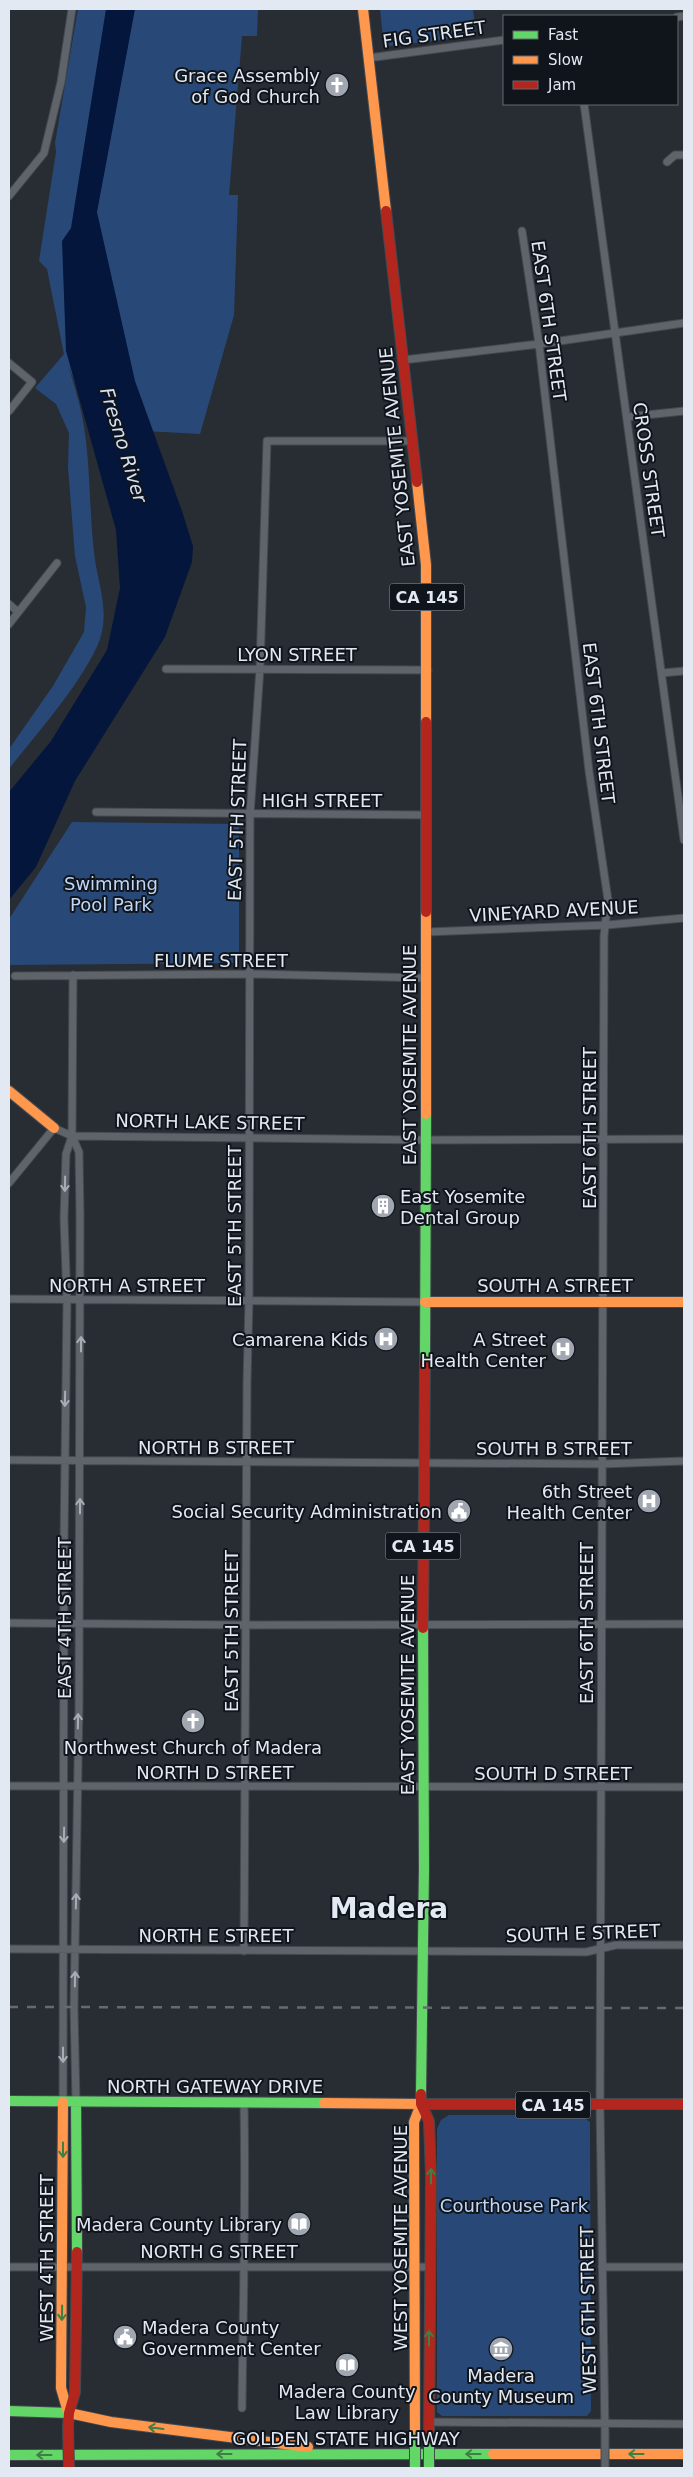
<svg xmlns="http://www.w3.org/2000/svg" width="693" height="2477" viewBox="0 0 693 2477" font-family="'DejaVu Sans',sans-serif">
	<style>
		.green { fill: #284977 }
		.water { fill: #04163b }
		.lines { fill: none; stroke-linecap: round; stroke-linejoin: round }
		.street-casing { stroke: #44484f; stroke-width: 9 }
		.fast-casing { stroke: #44484f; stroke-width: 12 }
		.slow-casing { stroke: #44484f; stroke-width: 12 }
		.jam-casing { stroke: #44484f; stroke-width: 12 }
		.street { stroke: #5f636a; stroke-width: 7 }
		.fast { stroke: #63d668; stroke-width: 10 }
		.slow { stroke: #ff974d; stroke-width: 10 }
		.jam { stroke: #b3261e; stroke-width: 10 }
		.rail { stroke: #666970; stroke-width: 2.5; stroke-dasharray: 9 9; stroke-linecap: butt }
		.street-bridge-casing { stroke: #44484f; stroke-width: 9; stroke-linecap: butt }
		.fast-bridge-casing { stroke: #44484f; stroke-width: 12; stroke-linecap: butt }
		.jam-bridge-casing { stroke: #44484f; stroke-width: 12; stroke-linecap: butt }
		.street-bridge { stroke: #5f636a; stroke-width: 7 }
		.fast-bridge { stroke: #63d668; stroke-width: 10 }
		.jam-bridge { stroke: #b3261e; stroke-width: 10 }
		.oneway { stroke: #a7adb5 }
		.oneway2 { stroke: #3e7f45 }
		.labels { text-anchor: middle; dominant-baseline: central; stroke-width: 4; stroke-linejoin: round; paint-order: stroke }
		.shield { fill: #10141b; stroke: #a3a9b2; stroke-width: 1 }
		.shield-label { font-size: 16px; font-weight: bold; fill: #e2e9f2 }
		.street-label { font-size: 18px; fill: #e2e9f2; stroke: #10141b }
		.poi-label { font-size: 18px; fill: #e2e9f2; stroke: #10141b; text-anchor: end }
		.park-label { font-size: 18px; fill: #bfd6f8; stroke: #10141b }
		.water-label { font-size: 19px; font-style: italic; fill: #d5e1f2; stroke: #10141b }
		.town-label { font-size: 28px; font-weight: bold; fill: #e2e9f2; stroke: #10141b }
	</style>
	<rect width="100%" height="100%" fill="#282d34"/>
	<path class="green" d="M 78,9 L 258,9 L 257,36 L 242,36 L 229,195 L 238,195 L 234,315 L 200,434 L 92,428 L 68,365 C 74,385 81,406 84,427 C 91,471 89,516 95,560 C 99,586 109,612 100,639 C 85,680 36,734 9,769 L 9,749 L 53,686 L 84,632 L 86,607 L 75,556 L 68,467 L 69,433 L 56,404 L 35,388 L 64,354 L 47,269 L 39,261 L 56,152 L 55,143 Z
		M 380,9 L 473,9 L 476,36 L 389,46 L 383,37 Z
		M 72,822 L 239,824 L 239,963 L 9,965 L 9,919 Z
		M 449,2115 L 580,2115 L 590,2122 L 591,2411 L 587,2416 L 442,2416 L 437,2412 L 437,2129 L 441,2120 Z"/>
	<path class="water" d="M 106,9 L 135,9 L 97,212 L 135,381 L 182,511 L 193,546 L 192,562 L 165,637 L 75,781 L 36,867 L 9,900 L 9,792 L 51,741 L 107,650 L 120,588 L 116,530 L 66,351 L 62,241 L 71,228 Z"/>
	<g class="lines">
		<g class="street-casing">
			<path id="street" d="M 677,17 L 684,16
				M 368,58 L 504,40
				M 584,104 L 684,840
				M 667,162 L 675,155 L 684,155
				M 9,196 L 44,153 L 61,82 L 72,9
				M 522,231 L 539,344 L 589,771 L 608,900 L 604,936 L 600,2106 L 605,2433
				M 403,360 L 539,344 L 684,323
				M 9,363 L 32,382 L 9,411
				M 627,417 L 684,411
				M 9,604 L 18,612
				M 9,624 L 57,563
				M 166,669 L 428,670
				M 662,673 L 684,671
				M 96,812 L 427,815
				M 426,932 L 607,925 L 684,918
				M 15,976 L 250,974 L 426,978
				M 72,1136 L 79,1152 L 80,1215 L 79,1704 L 74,2008 L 76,2102
				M 9,1183 L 54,1128 L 72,1136 L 425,1140 L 684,1139
				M 9,1299 L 425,1302
				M 9,1460 L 602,1464 L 684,1461
				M 9,1623 L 246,1625 L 684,1624
				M 9,1786 L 684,1787
				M 9,1949 L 586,1952 L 616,1945 L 684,1945
				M 244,1951 L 247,1382 L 249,1299 L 250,815 L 260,668 L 267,441 L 413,441
				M 63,2102 L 64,1543 L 67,1301 L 64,1219 L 66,1154 L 72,1136 L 73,975
				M 9,2267 L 429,2267
				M 602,2267 L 684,2267
				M 242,2408 C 243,2306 246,2205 244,2104
				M 430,2422 L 684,2424"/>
		</g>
		<g class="fast-casing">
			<path id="fast" d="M 425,1361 L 426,1114
				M 421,2094 L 424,1868 L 423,1628
				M 9,2101 L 324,2103
				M 76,2102 L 77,2252
				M 9,2411 L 69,2413
				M 9,2455 L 493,2454"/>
		</g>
		<g class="slow-casing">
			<path id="slow" d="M 363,9 L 386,211
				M 417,482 L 426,565 L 426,722
				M 426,912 L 426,1114
				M 9,1091 L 54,1128
				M 425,1302 L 684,1302
				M 63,2102 L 61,2388 L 68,2412
				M 324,2103 L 421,2104
				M 69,2413 L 111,2422 L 308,2447
				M 415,2439 L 414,2122 L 421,2104
				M 493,2454 L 684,2454"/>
		</g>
		<g class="jam-casing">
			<path id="jam" d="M 386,211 L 417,482
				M 426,722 L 426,912
				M 423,1628 L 425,1361
				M 421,2094 L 421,2104 L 684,2104
				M 421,2104 L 429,2121 L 431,2176 L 429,2439
				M 68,2427 L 69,2413 L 75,2392 L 77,2252"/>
		</g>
		<use href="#street" class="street"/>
		<use href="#fast" class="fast"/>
		<use href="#slow" class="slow"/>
		<use href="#jam" class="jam"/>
		<path class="rail" d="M 9,2007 L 684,2008"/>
		<g class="street-bridge-casing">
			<path id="street-bridge" d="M 605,2433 L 605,2468"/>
		</g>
		<g class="fast-bridge-casing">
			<path id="fast-bridge" d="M 415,2439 L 415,2468
				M 429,2439 L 429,2468"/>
		</g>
		<g class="jam-bridge-casing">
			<path id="jam-bridge" d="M 68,2427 L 69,2468"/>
		</g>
		<use href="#street-bridge" class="street-bridge"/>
		<use href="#fast-bridge" class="fast-bridge"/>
		<use href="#jam-bridge" class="jam-bridge"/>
	</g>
	<defs><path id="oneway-shaft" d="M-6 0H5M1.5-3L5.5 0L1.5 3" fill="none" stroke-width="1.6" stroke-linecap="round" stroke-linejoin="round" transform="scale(1.25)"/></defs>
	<g class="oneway">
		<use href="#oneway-shaft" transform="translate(65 1184) rotate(91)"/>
		<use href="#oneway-shaft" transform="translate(81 1344) rotate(-90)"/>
		<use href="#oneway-shaft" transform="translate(65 1399) rotate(91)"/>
		<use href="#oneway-shaft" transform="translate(80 1506) rotate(-90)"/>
		<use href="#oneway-shaft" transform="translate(78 1721) rotate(-89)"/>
		<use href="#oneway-shaft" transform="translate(64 1835) rotate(91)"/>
		<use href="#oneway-shaft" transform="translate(76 1901) rotate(-89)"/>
		<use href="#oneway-shaft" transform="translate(75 1979) rotate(-89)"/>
		<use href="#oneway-shaft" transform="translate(63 2055) rotate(90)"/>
	</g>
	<g class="oneway2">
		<use href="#oneway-shaft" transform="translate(63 2150) rotate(90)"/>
		<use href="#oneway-shaft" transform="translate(431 2176) rotate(-90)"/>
		<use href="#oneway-shaft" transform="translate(62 2313) rotate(91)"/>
		<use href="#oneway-shaft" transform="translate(429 2338) rotate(-90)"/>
		<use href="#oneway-shaft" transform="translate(156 2428) rotate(-173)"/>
		<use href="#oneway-shaft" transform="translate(224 2454) rotate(180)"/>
		<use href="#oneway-shaft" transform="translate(473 2454) rotate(-180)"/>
		<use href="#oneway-shaft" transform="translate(636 2454) rotate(-180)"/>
		<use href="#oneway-shaft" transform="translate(44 2455) rotate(180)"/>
	</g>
	<defs>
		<g id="church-disc" transform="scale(1.25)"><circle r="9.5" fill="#a1a7b0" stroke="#10141b"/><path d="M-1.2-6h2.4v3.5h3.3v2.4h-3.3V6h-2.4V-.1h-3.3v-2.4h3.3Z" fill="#fff"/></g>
		<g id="building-disc" transform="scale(1.25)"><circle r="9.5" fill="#a1a7b0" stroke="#10141b"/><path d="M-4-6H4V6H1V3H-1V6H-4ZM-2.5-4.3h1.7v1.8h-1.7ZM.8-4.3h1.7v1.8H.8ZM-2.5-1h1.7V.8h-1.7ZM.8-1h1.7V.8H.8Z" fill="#fff"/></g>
		<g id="hospital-disc" transform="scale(1.25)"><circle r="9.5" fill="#a1a7b0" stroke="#10141b"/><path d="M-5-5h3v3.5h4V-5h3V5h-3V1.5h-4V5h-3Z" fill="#fff"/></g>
		<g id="civic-disc" transform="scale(1.25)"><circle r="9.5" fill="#a1a7b0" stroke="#10141b"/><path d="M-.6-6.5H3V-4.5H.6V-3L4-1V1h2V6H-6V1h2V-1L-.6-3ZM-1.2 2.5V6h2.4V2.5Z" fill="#fff"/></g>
		<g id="library-disc" transform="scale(1.25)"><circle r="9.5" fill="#a1a7b0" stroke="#10141b"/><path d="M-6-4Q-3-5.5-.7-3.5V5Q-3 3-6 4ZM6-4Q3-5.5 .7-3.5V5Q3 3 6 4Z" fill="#fff"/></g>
		<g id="museum-disc" transform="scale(1.25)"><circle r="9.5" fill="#a1a7b0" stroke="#10141b"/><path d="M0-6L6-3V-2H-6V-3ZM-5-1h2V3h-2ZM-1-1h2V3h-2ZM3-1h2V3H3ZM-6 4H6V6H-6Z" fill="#fff"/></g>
	</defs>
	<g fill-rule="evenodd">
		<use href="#church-disc" x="337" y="85"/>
		<use href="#building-disc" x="383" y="1206"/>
		<use href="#hospital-disc" x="386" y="1339"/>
		<use href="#hospital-disc" x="563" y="1349"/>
		<use href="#hospital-disc" x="649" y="1501"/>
		<use href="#civic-disc" x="459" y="1511"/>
		<use href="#church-disc" x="193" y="1721"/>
		<use href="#library-disc" x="299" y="2224"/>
		<use href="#civic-disc" x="125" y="2337"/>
		<use href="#museum-disc" x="501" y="2349"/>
		<use href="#library-disc" x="347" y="2365"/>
	</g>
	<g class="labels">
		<g class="shield">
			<rect x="389.5" y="583.5" width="75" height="27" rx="4"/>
			<rect x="385.5" y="1532.5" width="75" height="27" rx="4"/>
			<rect x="515.5" y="2091.5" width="75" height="27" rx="4"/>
		</g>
		<g class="shield-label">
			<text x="427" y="597">CA 145</text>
			<text x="423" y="1546">CA 145</text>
			<text x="553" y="2105">CA 145</text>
		</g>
		<g class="street-label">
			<text transform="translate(434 34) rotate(-8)">FIG STREET</text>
			<text transform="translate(549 321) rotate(82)">EAST 6TH STREET</text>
			<text transform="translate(397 457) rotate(-96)">EAST YOSEMITE AVENUE</text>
			<text transform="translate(649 470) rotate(82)">CROSS STREET</text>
			<text x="297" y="654">LYON STREET</text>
			<text transform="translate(599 723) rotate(83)">EAST 6TH STREET</text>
			<text x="322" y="800">HIGH STREET</text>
			<text transform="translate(237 820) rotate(-88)">EAST 5TH STREET</text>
			<text transform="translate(554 911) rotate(-3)">VINEYARD AVENUE</text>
			<text x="221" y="960">FLUME STREET</text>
			<text transform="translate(409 1055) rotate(-90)">EAST YOSEMITE AVENUE</text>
			<text transform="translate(210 1122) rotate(1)">NORTH LAKE STREET</text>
			<text transform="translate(589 1128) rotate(-90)">EAST 6TH STREET</text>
			<text transform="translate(234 1226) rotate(-90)">EAST 5TH STREET</text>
			<text x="127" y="1285">NORTH A STREET</text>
			<text x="555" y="1285">SOUTH A STREET</text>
			<text x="216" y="1447">NORTH B STREET</text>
			<text x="554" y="1448">SOUTH B STREET</text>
			<text transform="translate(64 1618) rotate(-90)">EAST 4TH STREET</text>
			<text transform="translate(586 1623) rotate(-90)">EAST 6TH STREET</text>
			<text transform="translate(231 1631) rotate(-90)">EAST 5TH STREET</text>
			<text transform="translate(407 1685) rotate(-90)">EAST YOSEMITE AVENUE</text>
			<text x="215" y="1772">NORTH D STREET</text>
			<text x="553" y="1773">SOUTH D STREET</text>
			<text transform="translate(583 1933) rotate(-2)">SOUTH E STREET</text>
			<text x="216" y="1935">NORTH E STREET</text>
			<text x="215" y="2086">NORTH GATEWAY DRIVE</text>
			<text transform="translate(400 2238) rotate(-90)">WEST YOSEMITE AVENUE</text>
			<text x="219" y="2251">NORTH G STREET</text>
			<text transform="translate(46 2258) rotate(-90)">WEST 4TH STREET</text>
			<text transform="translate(588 2310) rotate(-91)">WEST 6TH STREET</text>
			<text x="346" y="2438">GOLDEN STATE HIGHWAY</text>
		</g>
		<g class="poi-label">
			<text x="320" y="75">Grace Assembly<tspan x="320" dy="21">of God Church</tspan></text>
			<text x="400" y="1196" text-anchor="start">East Yosemite<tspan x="400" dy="21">Dental Group</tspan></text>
			<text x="368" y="1339">Camarena Kids</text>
			<text x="546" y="1339">A Street<tspan x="546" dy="21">Health Center</tspan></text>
			<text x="632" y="1491">6th Street<tspan x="632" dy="21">Health Center</tspan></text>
			<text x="442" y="1511">Social Security Administration</text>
			<text x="193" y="1747" text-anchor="middle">Northwest Church of Madera</text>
			<text x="282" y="2224">Madera County Library</text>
			<text x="142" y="2327" text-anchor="start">Madera County<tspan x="142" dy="21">Government Center</tspan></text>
			<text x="501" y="2375" text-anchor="middle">Madera<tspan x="501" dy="21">County Museum</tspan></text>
			<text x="347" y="2391" text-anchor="middle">Madera County<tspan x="347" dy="21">Law Library</tspan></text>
		</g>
		<g class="park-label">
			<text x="111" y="883">Swimming<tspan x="111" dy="21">Pool Park</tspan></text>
			<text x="514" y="2205">Courthouse Park</text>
		</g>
		<g class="water-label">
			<text transform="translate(124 445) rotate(73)">Fresno River</text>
		</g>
		<g class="town-label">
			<text x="389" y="1908">Madera</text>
		</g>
	</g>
	<rect width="693" height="2477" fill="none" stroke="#e2e9f2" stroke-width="20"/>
	<rect x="503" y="15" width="175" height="90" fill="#10141b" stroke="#646971"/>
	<rect x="513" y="31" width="25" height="8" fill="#63d668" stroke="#646971"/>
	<text x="548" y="40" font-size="15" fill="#e2e9f2">Fast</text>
	<rect x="513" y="56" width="25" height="8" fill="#ff974d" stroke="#646971"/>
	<text x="548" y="65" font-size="15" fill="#e2e9f2">Slow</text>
	<rect x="513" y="81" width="25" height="8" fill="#b3261e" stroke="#646971"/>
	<text x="548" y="90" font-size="15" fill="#e2e9f2">Jam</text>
</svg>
